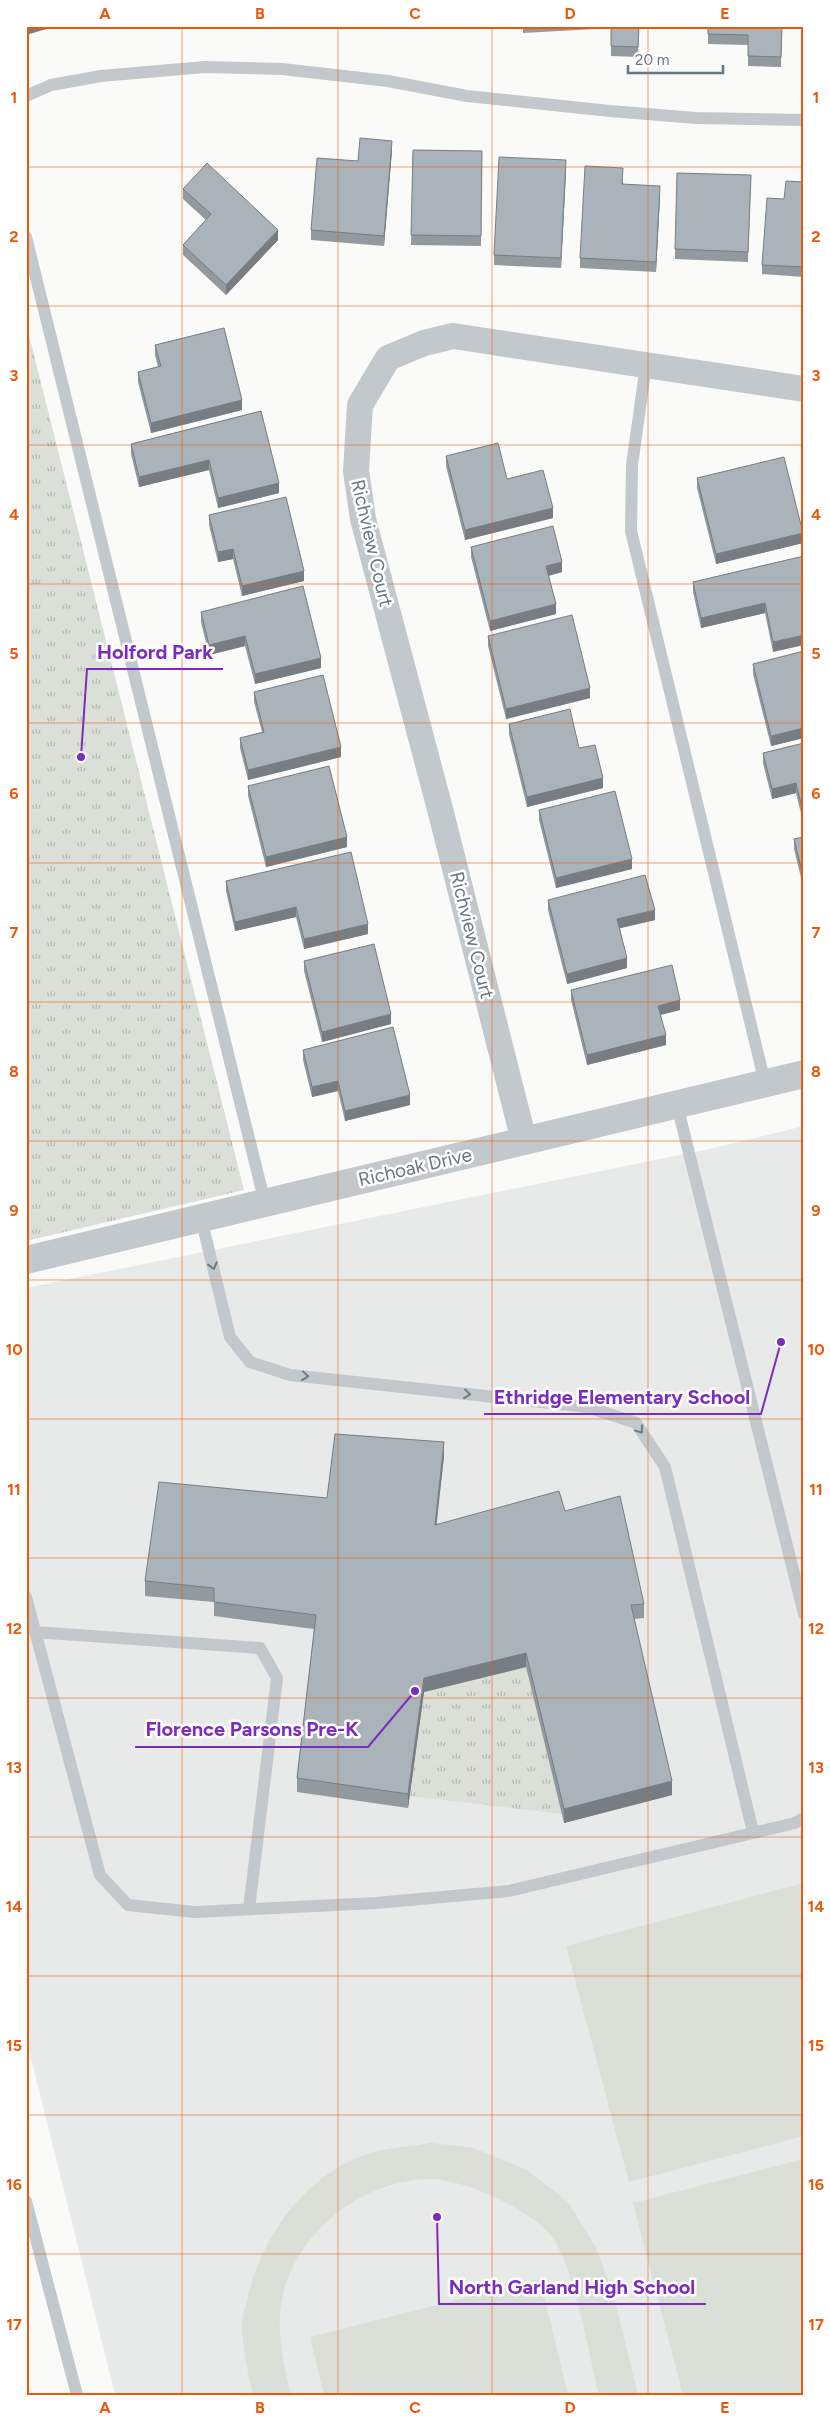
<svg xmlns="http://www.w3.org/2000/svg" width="830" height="2421" viewBox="0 0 830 2421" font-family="Figtree,sans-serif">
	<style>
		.built { fill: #e8e9e9 }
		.grass { fill: #dadfd7 }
		.park { fill: url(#park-tufts) }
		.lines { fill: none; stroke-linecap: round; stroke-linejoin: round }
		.service { stroke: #c3c8cc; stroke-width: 12 }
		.minor { stroke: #c3c8cc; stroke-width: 26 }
		.tertiary { stroke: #c3c8cc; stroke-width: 28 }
		.wall { fill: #929a9f }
		.shaded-wall { fill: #777d82 }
		.building { fill: #aab3b9; stroke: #777d82 }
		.oneway { stroke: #6a7a87 }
		.grid { fill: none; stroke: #e8590c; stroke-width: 1; stroke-opacity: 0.55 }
		.labels { text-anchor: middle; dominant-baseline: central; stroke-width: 5; stroke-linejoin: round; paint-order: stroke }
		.street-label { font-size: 19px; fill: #657683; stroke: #fff }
		.leader { fill: none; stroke: #7b2cbf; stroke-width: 2 }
		.callout-dot { fill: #7b2cbf; stroke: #fff; stroke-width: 2 }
		.callout-label { font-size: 20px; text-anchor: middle; font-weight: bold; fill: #7b2cbf; stroke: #fff; stroke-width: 5; stroke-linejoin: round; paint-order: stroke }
		.neatline { fill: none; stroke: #e8590c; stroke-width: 2 }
		.grid-label { font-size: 16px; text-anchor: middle; font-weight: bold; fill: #e8590c }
	</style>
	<defs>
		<pattern id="park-tufts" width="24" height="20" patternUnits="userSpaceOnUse" patternTransform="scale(1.25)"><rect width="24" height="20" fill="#dadfd7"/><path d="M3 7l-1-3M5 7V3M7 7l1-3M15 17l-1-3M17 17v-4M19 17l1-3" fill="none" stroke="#b4b9b4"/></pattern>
	</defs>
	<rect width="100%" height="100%" fill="#fafaf8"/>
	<path class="built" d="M 804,1126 L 804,2395 L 115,2395 L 26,2039 L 26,1288 L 714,1148 Z"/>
	<path class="grass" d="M 804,1883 L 804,2136 L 629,2182 L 566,1946 Z
		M 431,2143 L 474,2148 L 527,2170 L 568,2202 L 596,2248 L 613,2293 L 638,2395 L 599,2395 C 590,2359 572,2257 549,2233 C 523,2207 467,2180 431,2179 C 364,2179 299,2230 283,2294 C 275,2329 283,2361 291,2395 L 253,2395 C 248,2372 242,2347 242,2323 C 242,2315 246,2305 248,2297 C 263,2232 310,2168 378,2151 C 395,2147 414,2146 431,2143 Z
		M 804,2159 L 804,2395 L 683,2395 L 633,2203 Z
		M 540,2279 L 568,2395 L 324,2395 L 310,2337 Z"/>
	<path class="park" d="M 26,323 L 244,1190 L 26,1241 Z
		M 526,1667 L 562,1814 L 410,1796 L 424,1692 Z"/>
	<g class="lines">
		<path class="service" d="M 26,96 L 51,85 L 101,76 L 205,67 L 282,69 L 388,81 L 467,96 L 610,111 L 696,118 L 804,120
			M 26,237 L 265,1203
			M 646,365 L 632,465 L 631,531 L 765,1083
			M 677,1105 L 804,1614
			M 201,1218 L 230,1337 L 250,1362 L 290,1375 L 588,1407 L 636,1423 L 665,1467 L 753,1832
			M 26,1597 L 100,1875 L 128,1905 L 195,1912 L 376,1903 L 509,1891 L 795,1823 L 804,1818
			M 35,1632 L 260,1648 L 277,1678 L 249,1909
			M 26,2201 L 77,2395"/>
		<path class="minor" d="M 524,1141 L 440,809 L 363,519 L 356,471 L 360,405 L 388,358 L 424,343 L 453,336 L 804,389"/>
		<path class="tertiary" d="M 26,1260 L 804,1074"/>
	</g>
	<path class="wall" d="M 67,26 L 87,26 L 68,29 Z
		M 443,26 L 464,26 L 464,28 Z
		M 523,26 L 595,26 L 595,29 L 523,33 Z
		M 611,26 L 685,26 L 685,28 L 639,28 L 638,57 L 611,56 Z
		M 708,26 L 782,26 L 781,67 L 748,66 L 748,45 L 708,44 Z
		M 802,26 L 804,26 L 804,54 Z
		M 392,150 L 384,246 L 311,240 L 311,230 L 358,161 Z
		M 413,150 L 482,151 L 481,246 L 411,245 Z
		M 566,170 L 561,268 L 494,265 L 494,255 Z
		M 751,175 L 748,262 L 675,259 L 675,249 Z
		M 623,178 L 623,184 L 660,196 L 656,272 L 580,268 L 580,258 Z
		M 804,182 L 804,277 L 762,274 L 762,265 L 784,199 Z
		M 183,189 L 278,240 L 226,295 L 183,255 L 183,245 L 206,220 L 183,199 Z
		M 155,345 L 242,410 L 151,433 L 138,382 L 138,372 L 158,367 L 155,355 Z
		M 261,411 L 279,493 L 218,508 L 209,470 L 139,487 L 131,454 L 131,444 Z
		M 446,456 L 507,479 L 553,518 L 465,540 L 446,466 Z
		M 697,478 L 803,543 L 716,564 L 697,488 Z
		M 209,515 L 304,581 L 242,596 L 233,559 L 218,562 L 209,525 Z
		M 471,547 L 562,572 L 549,576 L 556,614 L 490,631 L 471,557 Z
		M 804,556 L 773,652 L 765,613 L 701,628 L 693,592 L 693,582 Z
		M 201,612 L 321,668 L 255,684 L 245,646 L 209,655 L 201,622 Z
		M 488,636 L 590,698 L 506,719 L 488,646 Z
		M 804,651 L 804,738 L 771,746 L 753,674 L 753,664 Z
		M 254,692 L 341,757 L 248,780 L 240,748 L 240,738 L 262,732 L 254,702 Z
		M 509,724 L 579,748 L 603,788 L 527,807 L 509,734 Z
		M 804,743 L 804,826 L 796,793 L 772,799 L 763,763 L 763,753 Z
		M 248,786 L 347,847 L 266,867 L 248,796 Z
		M 539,810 L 632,869 L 556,888 L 539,820 Z
		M 804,837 L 804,890 L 794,849 L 794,839 Z
		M 226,881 L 368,934 L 304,949 L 296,917 L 235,931 L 226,891 Z
		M 548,900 L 655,920 L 620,928 L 627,968 L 567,984 L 548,910 Z
		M 304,961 L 391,1024 L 322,1042 L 304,971 Z
		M 571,990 L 680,1010 L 661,1015 L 666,1045 L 587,1065 L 571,1000 Z
		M 303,1050 L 410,1105 L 345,1121 L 338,1091 L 312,1097 L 303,1060 Z
		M 444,1456 L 436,1524 L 565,1511 L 644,1604 L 644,1618 L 634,1619 L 672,1795 L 564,1823 L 526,1667 L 424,1692 L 408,1808 L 297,1792 L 297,1778 L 314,1629 L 214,1616 L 214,1602 L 145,1596 L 145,1581 L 327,1498 Z"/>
	<path class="shaded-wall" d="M 26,26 L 50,26 L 50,28 L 26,35 Z
		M 392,141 L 392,150 L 384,246 L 384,236 Z
		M 566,160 L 566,170 L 561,268 L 561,258 Z
		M 660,186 L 660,196 L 656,272 L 656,262 Z
		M 278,230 L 278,240 L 226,295 L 226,285 Z
		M 242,400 L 242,410 L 151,433 L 151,423 Z
		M 209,460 L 209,470 L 139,487 L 139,477 Z
		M 279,483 L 279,493 L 218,508 L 218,498 Z
		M 553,508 L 553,518 L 465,540 L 465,530 Z
		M 803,533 L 803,543 L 716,564 L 716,554 Z
		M 233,549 L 233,559 L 218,562 L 218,552 Z
		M 562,562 L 562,572 L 546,576 L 546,566 Z
		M 304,571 L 304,581 L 242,596 L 242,586 Z
		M 765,603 L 765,613 L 701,628 L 701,618 Z
		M 556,604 L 556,614 L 490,631 L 490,621 Z
		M 804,635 L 804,645 L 773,652 L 773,642 Z
		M 245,636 L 245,646 L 209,655 L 209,645 Z
		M 321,658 L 321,668 L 255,684 L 255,674 Z
		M 590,688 L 590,698 L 506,719 L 506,709 Z
		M 804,728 L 804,738 L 771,746 L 771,736 Z
		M 341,747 L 341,757 L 248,780 L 248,770 Z
		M 603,778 L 603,788 L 527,807 L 527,797 Z
		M 796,783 L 796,793 L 772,799 L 772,789 Z
		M 347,837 L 347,847 L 266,867 L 266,857 Z
		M 632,859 L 632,869 L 556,888 L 556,878 Z
		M 296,907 L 296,917 L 235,931 L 235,922 Z
		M 655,910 L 655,920 L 617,929 L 617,919 Z
		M 368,924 L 368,934 L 304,949 L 304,939 Z
		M 627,958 L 627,968 L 567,984 L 567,974 Z
		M 680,1000 L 680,1010 L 658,1015 L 658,1006 Z
		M 391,1014 L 391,1024 L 322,1042 L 322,1032 Z
		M 666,1035 L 666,1045 L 587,1065 L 587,1055 Z
		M 338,1081 L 338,1091 L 312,1097 L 312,1087 Z
		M 410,1095 L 410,1105 L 345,1121 L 345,1111 Z
		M 444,1442 L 444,1456 L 435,1539 L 435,1525 Z
		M 526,1653 L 526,1667 L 424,1692 L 408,1808 L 408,1794 L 424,1678 Z
		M 672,1781 L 672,1795 L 564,1823 L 564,1809 Z"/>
	<path class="building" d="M 611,26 L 639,26 L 638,47 L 611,46 Z
		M 708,26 L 782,26 L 781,57 L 748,56 L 748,35 L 708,34 Z
		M 802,26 L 804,26 L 804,44 Z
		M 360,138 L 392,141 L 384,236 L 311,230 L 317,158 L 358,161 Z
		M 413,150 L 482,151 L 481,236 L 411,235 Z
		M 499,157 L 566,160 L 561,258 L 494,255 Z
		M 207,163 L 278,230 L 226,285 L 183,245 L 211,214 L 183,189 Z
		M 585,166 L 623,168 L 622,184 L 660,186 L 656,262 L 580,258 Z
		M 677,173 L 751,175 L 748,252 L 675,249 Z
		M 786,181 L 804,182 L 804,267 L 762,265 L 767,198 L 784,199 Z
		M 224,328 L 242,400 L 151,423 L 138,372 L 161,366 L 155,345 Z
		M 261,411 L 279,483 L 218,498 L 209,460 L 139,477 L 131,444 Z
		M 498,443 L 507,479 L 543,470 L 553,508 L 465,530 L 446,456 Z
		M 784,457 L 803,533 L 716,554 L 697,478 Z
		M 286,497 L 304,571 L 242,586 L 233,549 L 218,552 L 209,515 Z
		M 553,526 L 562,562 L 546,566 L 556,604 L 490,621 L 471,547 Z
		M 804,556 L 804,635 L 773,642 L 765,603 L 701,618 L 693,582 Z
		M 303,586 L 321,658 L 255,674 L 245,636 L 209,645 L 201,612 Z
		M 572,615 L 590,688 L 506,709 L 488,636 Z
		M 804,651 L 804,728 L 771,736 L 753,664 Z
		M 323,675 L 341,747 L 248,770 L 240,738 L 264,732 L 254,692 Z
		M 570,709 L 579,748 L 595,745 L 603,778 L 527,797 L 509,724 Z
		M 804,743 L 804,816 L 796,783 L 772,789 L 763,753 Z
		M 329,766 L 347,837 L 266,857 L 248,786 Z
		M 615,791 L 632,859 L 556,878 L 539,810 Z
		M 804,837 L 804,880 L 794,839 Z
		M 351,852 L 368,924 L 304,939 L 296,907 L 235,922 L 226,881 Z
		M 645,875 L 655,910 L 617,919 L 627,958 L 567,974 L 548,900 Z
		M 374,944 L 391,1014 L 322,1032 L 304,961 Z
		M 672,965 L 680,1000 L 658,1006 L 666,1035 L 587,1055 L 571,990 Z
		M 393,1027 L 410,1095 L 345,1111 L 338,1081 L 312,1087 L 303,1050 Z
		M 335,1434 L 444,1442 L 435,1525 L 559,1491 L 565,1511 L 620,1496 L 644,1604 L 631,1605 L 672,1781 L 564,1809 L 526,1653 L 424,1678 L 408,1794 L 297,1778 L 316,1615 L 214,1602 L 214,1588 L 145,1581 L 159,1482 L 327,1498 Z"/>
	<defs><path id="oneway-chevron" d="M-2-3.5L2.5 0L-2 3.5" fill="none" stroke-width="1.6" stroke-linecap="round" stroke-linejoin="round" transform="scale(1.25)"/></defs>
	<g class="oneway">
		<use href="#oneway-chevron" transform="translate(213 1266) rotate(76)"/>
		<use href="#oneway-chevron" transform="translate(305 1376) rotate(6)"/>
		<use href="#oneway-chevron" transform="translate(467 1394) rotate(6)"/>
		<use href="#oneway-chevron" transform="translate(640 1430) rotate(53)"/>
	</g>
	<path class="grid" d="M 182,26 L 182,2395M 338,26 L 338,2395M 492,26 L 492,2395M 648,26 L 648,2395M 26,167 L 804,167M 26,306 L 804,306M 26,445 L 804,445M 26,584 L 804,584M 26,723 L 804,723M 26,863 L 804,863M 26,1002 L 804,1002M 26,1141 L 804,1141M 26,1280 L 804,1280M 26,1419 L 804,1419M 26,1558 L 804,1558M 26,1698 L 804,1698M 26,1837 L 804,1837M 26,1976 L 804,1976M 26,2115 L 804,2115M 26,2254 L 804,2254"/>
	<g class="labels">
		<g class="street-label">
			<text transform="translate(372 543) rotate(77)">Richview Court</text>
			<text transform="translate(472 935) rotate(76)">Richview Court</text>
			<text transform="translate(415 1167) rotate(-13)">Richoak Drive</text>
		</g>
	</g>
	<path class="leader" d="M81 757L87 669H223M781 1342L761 1414H484M415 1691L368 1747H135M437 2217L439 2304H706"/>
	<g class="callout-dot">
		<circle cx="81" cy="757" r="5"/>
		<circle cx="781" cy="1342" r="5"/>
		<circle cx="415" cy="1691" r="5"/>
		<circle cx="437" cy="2217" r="5"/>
	</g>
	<g class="callout-label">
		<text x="155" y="659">Holford Park</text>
		<text x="622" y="1404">Ethridge Elementary School</text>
		<text x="252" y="1736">Florence Parsons Pre-K</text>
		<text x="572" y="2294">North Garland High School</text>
	</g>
	<rect width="830" height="2421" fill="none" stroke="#ffffff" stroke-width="55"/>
	<path d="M628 65v8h95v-8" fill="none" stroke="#657683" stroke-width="2.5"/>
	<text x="635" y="65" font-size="15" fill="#657683" stroke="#ffffff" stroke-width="4" paint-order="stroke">20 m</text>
	<rect x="28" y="28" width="774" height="2366" class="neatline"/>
	<g class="grid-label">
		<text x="105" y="19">A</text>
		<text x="260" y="19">B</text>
		<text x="415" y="19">C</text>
		<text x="570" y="19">D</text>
		<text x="725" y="19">E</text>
		<text x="14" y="103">1</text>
		<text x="816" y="103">1</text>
		<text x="14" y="242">2</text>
		<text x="816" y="242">2</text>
		<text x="14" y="381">3</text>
		<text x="816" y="381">3</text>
		<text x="14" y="520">4</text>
		<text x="816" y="520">4</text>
		<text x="14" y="659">5</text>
		<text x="816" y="659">5</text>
		<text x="14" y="799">6</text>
		<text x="816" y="799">6</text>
		<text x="14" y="938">7</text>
		<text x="816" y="938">7</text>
		<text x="14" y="1077">8</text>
		<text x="816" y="1077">8</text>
		<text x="14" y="1216">9</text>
		<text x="816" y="1216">9</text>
		<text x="14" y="1355">10</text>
		<text x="816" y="1355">10</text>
		<text x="14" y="1495">11</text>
		<text x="816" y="1495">11</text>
		<text x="14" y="1634">12</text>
		<text x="816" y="1634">12</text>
		<text x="14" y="1773">13</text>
		<text x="816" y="1773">13</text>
		<text x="14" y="1912">14</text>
		<text x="816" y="1912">14</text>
		<text x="14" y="2051">15</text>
		<text x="816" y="2051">15</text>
		<text x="14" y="2190">16</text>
		<text x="816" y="2190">16</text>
		<text x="14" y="2330">17</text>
		<text x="816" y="2330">17</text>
		<text x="105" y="2413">A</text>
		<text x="260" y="2413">B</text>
		<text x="415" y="2413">C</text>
		<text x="570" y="2413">D</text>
		<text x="725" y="2413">E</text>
	</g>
</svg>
